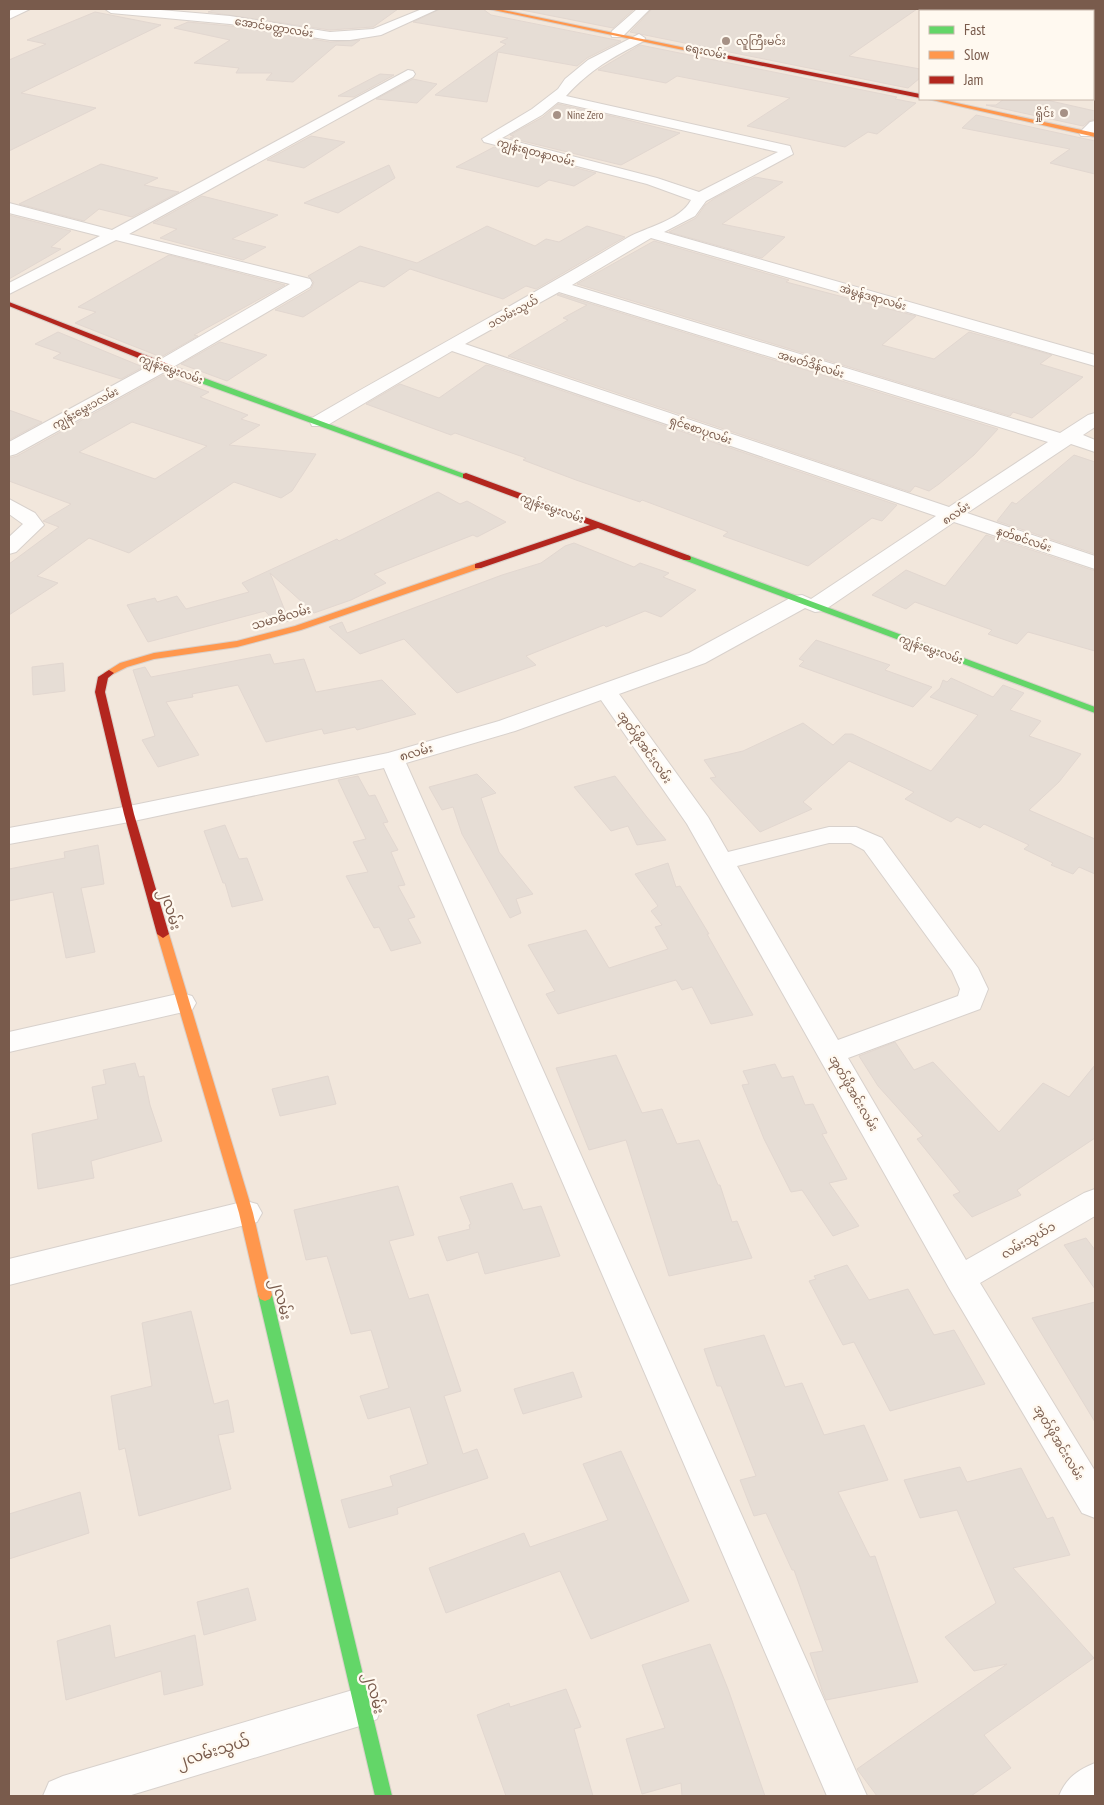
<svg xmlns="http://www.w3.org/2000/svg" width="1104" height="1805" viewBox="0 0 1104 1805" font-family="'PT Sans Narrow','Noto Sans Myanmar',sans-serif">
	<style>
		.residential { fill: #f2e7dc; fill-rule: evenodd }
		.building { fill: #e6ddd5; stroke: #e2d7d0; fill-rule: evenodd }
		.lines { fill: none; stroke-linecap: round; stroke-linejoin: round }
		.street-casing { stroke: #d8d1cc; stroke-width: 2 }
		.fast-casing { stroke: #d9d0ca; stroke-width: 2 }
		.slow-casing { stroke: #d9d0ca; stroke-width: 2 }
		.jam-casing { stroke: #d9d0ca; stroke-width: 2 }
		.street { fill: #fefdfc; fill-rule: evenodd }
		.fast { fill: #63d668; fill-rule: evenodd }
		.slow { fill: #ff974d; fill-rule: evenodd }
		.jam { fill: #b3261e; fill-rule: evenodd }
		.poi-dot { fill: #a69185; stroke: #fff9f0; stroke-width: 2 }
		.labels { text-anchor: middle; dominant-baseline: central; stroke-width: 4.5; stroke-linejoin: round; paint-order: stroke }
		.far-street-label { font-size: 11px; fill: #795b4c; stroke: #fff9f0 }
		.far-poi-label { font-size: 11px; fill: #795b4c; stroke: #fff9f0; text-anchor: start }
		.street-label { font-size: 12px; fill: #795b4c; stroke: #fff9f0 }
		.near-street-label { font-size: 15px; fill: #795b4c; stroke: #fff9f0 }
	</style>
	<rect width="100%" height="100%" fill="#f9f4ee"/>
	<path class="residential" d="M 9,9 L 1095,9 L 1095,1796 L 9,1796 ZM 920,11 L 1093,11 L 1093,99 L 920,99 Z"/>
	<path class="building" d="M 216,9 L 398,9 L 373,27 L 330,30 L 208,12 Z
		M 440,9 L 483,9 L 491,15 L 621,41 L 587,58 L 577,66 L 498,52 L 487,102 L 435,95 L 506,44 L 500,42 L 508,38 L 413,22 Z
		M 517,9 L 634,9 L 613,28 Z
		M 652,9 L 917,9 L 849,56 L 920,69 L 920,78 L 908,88 L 630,32 Z
		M 95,12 L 161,25 L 21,93 L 96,108 L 9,151 L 9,60 L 46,44 L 27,40 Z
		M 188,22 L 230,26 L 330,42 L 360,40 L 352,46 L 336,45 L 293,82 L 266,80 L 272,73 L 236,73 L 239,68 L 194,63 L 230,40 L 174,28 Z
		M 640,45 L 897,97 L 895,99 L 916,103 L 877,134 L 868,132 L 845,147 L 747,126 L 790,98 L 677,76 L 666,83 L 598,70 Z
		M 380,74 L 394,75 L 354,97 L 338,96 Z
		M 413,79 L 437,84 L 417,103 L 376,99 Z
		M 1004,99 L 1042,99 L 1095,111 L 1095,119 L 1089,121 L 1083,126 L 986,105 L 996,105 Z
		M 558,104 L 620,118 L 680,133 L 621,165 L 510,138 L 514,136 L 510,135 L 543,117 Z
		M 976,115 L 1095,141 L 1095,174 L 1050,163 L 1070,149 L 962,128 Z
		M 311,136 L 345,142 L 304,168 L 267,160 Z
		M 494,147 L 596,173 L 574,186 L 549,180 L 538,187 L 456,167 Z
		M 101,164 L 158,178 L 144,185 L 179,192 L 132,217 L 99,209 L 84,221 L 19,204 Z
		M 389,165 L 395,178 L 338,213 L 304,203 Z
		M 755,177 L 783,182 L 722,224 L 785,237 L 762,258 L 669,232 L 696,218 L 705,205 L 715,198 Z
		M 202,196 L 278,215 L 232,239 L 266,247 L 243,260 L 160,238 L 177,229 L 153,223 Z
		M 9,215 L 71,231 L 51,247 L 61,249 L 9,279 Z
		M 487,226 L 535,246 L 546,239 L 559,242 L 587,226 L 625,237 L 536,289 L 526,286 L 503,299 L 410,269 L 384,287 L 360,281 L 303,317 L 275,310 L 311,289 L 314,282 L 308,276 L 360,246 L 417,263 Z
		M 654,241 L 789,280 L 786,282 L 916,316 L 882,345 L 934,359 L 969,332 L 1052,355 L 1040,364 L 1083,377 L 1032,418 L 1013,412 L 1010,416 L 577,284 Z
		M 169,255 L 285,285 L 194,335 L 198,336 L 161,357 L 75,323 L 96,312 L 78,307 Z
		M 559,294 L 998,429 L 974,455 L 939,484 L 929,491 L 915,486 L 910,492 L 508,356 L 568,320 L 563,318 L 587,305 L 557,295 Z
		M 58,332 L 143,367 L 121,379 L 53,358 L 61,353 L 35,344 Z
		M 220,342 L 267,355 L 227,381 L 181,364 Z
		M 486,365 L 490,366 L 897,505 L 882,521 L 872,518 L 808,566 L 723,536 L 728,532 L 642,500 L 640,502 L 576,480 L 523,460 L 526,458 L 455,433 L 451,435 L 366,404 L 400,384 L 439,398 Z
		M 163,375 L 209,392 L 200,397 L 248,415 L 241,419 L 260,425 L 229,445 L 316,454 L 292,491 L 281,498 L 234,482 L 129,553 L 89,538 L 37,576 L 58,583 L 9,615 L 9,564 L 59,527 L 43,521 L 71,504 L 9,481 L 9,458 L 17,456 ZM 132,422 L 207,446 L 155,479 L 79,452 Z
		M 9,410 L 42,422 L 9,440 Z
		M 1074,455 L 1095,462 L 1095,554 L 997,521 L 1012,502 L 1016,504 Z
		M 438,492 L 460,504 L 467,501 L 506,522 L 477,537 L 473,535 L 374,574 L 386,583 L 351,600 L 314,613 L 270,573 L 289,621 L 277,624 L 265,611 L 148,642 L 127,605 L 155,598 L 157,602 L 177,596 L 186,609 L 249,592 L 242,583 L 337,539 L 339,541 Z
		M 986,535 L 1095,571 L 1095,651 L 1028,632 L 1017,644 L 988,634 L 992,630 L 915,602 L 906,609 L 872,595 L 906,570 L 945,586 Z
		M 574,543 L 634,567 L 640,563 L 669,573 L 663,577 L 696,590 L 661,617 L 645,611 L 606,627 L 604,625 L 526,656 L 536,665 L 457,693 L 404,639 L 360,654 L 329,627 L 342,622 L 347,633 L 502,575 L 541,563 L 565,546 Z
		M 816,640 L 890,665 L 885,670 L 932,687 L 913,707 L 799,666 L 804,661 L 799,659 Z
		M 270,654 L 274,664 L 304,659 L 316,692 L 382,680 L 416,714 L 357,730 L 355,727 L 324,734 L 322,729 L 266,742 L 238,685 L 192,694 L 193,697 L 166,702 L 199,755 L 158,767 L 142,740 L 155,736 L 133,670 L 145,667 L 151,677 Z
		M 63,663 L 65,691 L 33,695 L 32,667 Z
		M 951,678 L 993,697 L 1003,685 L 1024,693 L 1010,710 L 1041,721 L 1029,736 L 1081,754 L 1059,782 L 1029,810 L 1095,839 L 1095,874 L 1079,867 L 1073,874 L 1051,865 L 1053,863 L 1024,849 L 1029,845 L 984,824 L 980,828 L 957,817 L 951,822 L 905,799 L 914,792 L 849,761 L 803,802 L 812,809 L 760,832 L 710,778 L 716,777 L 704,760 L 743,751 L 803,723 L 833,745 L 845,734 L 852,734 L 931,771 L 978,715 L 930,697 L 940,688 L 943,680 L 947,682 Z
		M 477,774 L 496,793 L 481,798 L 499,852 L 533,894 L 516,899 L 521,913 L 510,918 L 462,834 L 453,807 L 442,810 L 429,787 Z
		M 358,776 L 369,796 L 375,795 L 388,822 L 383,823 L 398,850 L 391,852 L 405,885 L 398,886 L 415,917 L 408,919 L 421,943 L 391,951 L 379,927 L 374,928 L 346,876 L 368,872 L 353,842 L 366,839 L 338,780 Z
		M 615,776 L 646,816 L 666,840 L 637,845 L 628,826 L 611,831 L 574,787 Z
		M 225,825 L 239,859 L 247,858 L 263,900 L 232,907 L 225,883 L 223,883 L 204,831 Z
		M 98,845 L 104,884 L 81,888 L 95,952 L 66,958 L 53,892 L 9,901 L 9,869 L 65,858 L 64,852 Z
		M 668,863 L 676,887 L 680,886 L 709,934 L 707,934 L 753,1015 L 711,1024 L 692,987 L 682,990 L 676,980 L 558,1014 L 546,994 L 555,991 L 528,945 L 586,930 L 609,968 L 668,949 L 655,927 L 662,925 L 651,911 L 658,906 L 635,874 Z
		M 895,1042 L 914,1070 L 933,1062 L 999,1132 L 1043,1083 L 1069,1097 L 1095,1065 L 1095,1138 L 1017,1190 L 1021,1195 L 972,1217 L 953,1195 L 960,1192 L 917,1139 L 923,1136 L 878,1086 L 859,1056 Z
		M 616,1055 L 642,1113 L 662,1109 L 677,1144 L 699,1140 L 718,1185 L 720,1185 L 732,1222 L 737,1221 L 752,1258 L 669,1276 L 626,1140 L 589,1150 L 556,1068 Z
		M 135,1063 L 139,1077 L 144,1076 L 150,1105 L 162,1141 L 91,1161 L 94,1178 L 38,1189 L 32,1134 L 98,1119 L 92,1087 L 106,1084 L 103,1070 Z
		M 775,1064 L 782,1078 L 793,1076 L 805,1105 L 813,1104 L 827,1133 L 822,1134 L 847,1179 L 829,1183 L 859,1226 L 833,1236 L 802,1190 L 791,1192 L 764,1139 L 742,1085 L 749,1084 L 743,1071 Z
		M 328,1076 L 336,1104 L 280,1116 L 272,1089 Z
		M 512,1183 L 523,1210 L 541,1206 L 560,1256 L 485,1274 L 478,1252 L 447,1261 L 438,1237 L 470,1229 L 469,1225 L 471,1224 L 460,1197 Z
		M 398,1186 L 414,1235 L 389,1241 L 409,1299 L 428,1294 L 461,1391 L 444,1396 L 463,1454 L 477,1449 L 488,1478 L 397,1508 L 398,1514 L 349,1528 L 341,1500 L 393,1486 L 390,1476 L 428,1464 L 410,1407 L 368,1419 L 360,1396 L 389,1388 L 371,1330 L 351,1334 L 327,1256 L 306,1260 L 294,1210 Z
		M 1086,1238 L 1095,1250 L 1095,1289 L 1064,1245 Z
		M 847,1265 L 869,1300 L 908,1289 L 934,1335 L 954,1330 L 985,1384 L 890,1411 L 854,1342 L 843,1345 L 809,1281 L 816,1279 L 814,1276 Z
		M 1095,1302 L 1095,1422 L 1032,1318 Z
		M 191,1311 L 214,1404 L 228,1400 L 234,1432 L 218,1435 L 231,1489 L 139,1516 L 125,1448 L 119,1450 L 111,1396 L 152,1386 L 142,1323 Z
		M 764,1335 L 785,1387 L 802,1383 L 824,1435 L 864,1425 L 888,1480 L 838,1492 L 870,1557 L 875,1556 L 918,1682 L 826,1700 L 822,1690 L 810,1653 L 823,1651 L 794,1570 L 792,1570 L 766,1513 L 754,1516 L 740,1480 L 756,1476 L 721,1386 L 717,1386 L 704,1349 Z
		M 573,1372 L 582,1397 L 523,1414 L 514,1389 Z
		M 621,1451 L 689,1601 L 591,1639 L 560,1571 L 446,1613 L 429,1568 L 524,1533 L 530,1547 L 608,1520 L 583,1464 Z
		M 960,1467 L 967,1482 L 1021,1468 L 1047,1519 L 1053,1517 L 1070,1555 L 1013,1568 L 1094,1658 L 984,1735 L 1011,1768 L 971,1796 L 877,1796 L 857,1769 L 1007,1664 L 974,1671 L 945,1637 L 996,1603 L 957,1510 L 920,1518 L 904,1480 Z
		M 80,1492 L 89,1533 L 9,1559 L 9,1514 Z
		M 248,1588 L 256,1620 L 204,1635 L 197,1602 Z
		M 110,1625 L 115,1658 L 195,1635 L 203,1685 L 164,1695 L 161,1671 L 66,1700 L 57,1641 Z
		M 710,1644 L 728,1689 L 765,1796 L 682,1796 L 681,1783 L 642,1794 L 626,1739 L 665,1728 L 642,1665 Z
		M 566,1689 L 581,1727 L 574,1729 L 593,1796 L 506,1796 L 477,1715 L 509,1703 L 510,1707 Z"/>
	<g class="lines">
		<g class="street-casing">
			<path id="street" d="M 14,9 L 30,9 L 9,19 L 9,11 Z
				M 105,9 L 149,9 L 230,16 L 330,32 L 373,29 L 422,9 L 438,9 L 381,35 L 350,40 L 330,40 L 230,24 L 111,13 Z
				M 637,9 L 650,9 L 622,37 L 612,37 L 611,34 L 612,31 Z
				M 639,34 L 645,38 L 644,41 C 611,58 591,69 566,96 L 790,146 L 793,154 L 706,201 L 695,216 L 664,232 L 1095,355 L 1095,366 L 651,238 L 572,285 L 1060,433 L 1088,415 L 1095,413 L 1095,427 L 1083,435 L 1095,440 L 1095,452 L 1071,444 L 967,513 L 1095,556 L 1095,569 L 954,522 L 823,611 L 815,612 L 805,608 L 705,663 L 619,694 L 708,817 L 728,852 L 829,827 L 856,827 L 882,838 L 978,968 L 988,989 L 980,1009 L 848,1058 L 966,1260 L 1084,1193 L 1095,1189 L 1095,1216 L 980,1283 L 1095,1471 L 1095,1518 L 1082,1513 L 949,1288 L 687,824 L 601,700 L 515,731 L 406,763 L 867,1796 L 827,1796 L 384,768 L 129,822 L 9,844 L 9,828 L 129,806 L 388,753 L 499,721 L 689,653 L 794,596 L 802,595 L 811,599 L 936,516 L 452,351 L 326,426 L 312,426 L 310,422 L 312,418 C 416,357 523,301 627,238 C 646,227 680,221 691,200 L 647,184 L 484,142 L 482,139 L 532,109 L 558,89 L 565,79 L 588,60 ZM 558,102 L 778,152 L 699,192 L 657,178 L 502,138 L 542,115 ZM 559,292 L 1048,442 L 949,507 L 465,344 ZM 829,843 L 851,843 L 864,850 L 952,971 L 960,989 L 958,996 L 838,1040 L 737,866 Z
				M 408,70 L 413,71 L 415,74 L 413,77 L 129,234 L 310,279 L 312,283 L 310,287 L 168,370 L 16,454 L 9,456 L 9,442 L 156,362 L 290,284 L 116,240 L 9,294 L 9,283 L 100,236 L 9,213 L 9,203 L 112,230 Z
				M 1095,121 L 1095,132 L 1091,136 L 1081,136 L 1079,133 L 1090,122 Z
				M 9,499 L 35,513 L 44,525 L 16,552 L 9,554 L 9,537 L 23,524 L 9,514 Z
				M 182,993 L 192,996 L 196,1003 L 192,1010 L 9,1052 L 9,1032 Z
				M 246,1201 L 257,1204 L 262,1213 L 257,1222 L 9,1285 L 9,1259 Z
				M 363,1687 L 377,1693 L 382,1706 L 377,1719 L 363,1725 L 128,1796 L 43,1796 L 49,1782 L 63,1776 Z
				M 1095,1763 L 1095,1796 L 1059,1796 C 1066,1778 1078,1770 1095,1763 Z"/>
		</g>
		<g class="fast-casing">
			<path id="fast" d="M 198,378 L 204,378 L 470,476 L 469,478 L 463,478 L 198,382 Z
				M 687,555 L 1095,707 L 1095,713 L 684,560 L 683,558 Z
				M 265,1289 L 270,1291 L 272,1295 L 392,1796 L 375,1796 L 258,1295 L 260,1291 Z"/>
		</g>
		<g class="slow-casing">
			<path id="slow" d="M 489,9 L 498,9 L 724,56 L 721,58 Z
				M 928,99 L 938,99 L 1095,133 L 1095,137 Z
				M 478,563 L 483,566 L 481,568 L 301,630 L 237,647 L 154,659 L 127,667 L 109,676 L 104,673 L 120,663 L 154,653 L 237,641 L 295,626 Z
				M 163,930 L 169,934 L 253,1213 L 272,1295 L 270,1299 L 265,1301 L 260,1299 L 258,1295 L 239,1213 L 157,934 Z"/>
		</g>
		<g class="jam-casing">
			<path id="jam" d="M 721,54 L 920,94 L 920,98 L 719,57 Z
				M 9,302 L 204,378 L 205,380 L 198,382 L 9,306 Z
				M 466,473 L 690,556 L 691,558 L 690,560 L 684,560 L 598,528 L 481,568 L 475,568 L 475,564 L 590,525 L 463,478 L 463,474 Z
				M 109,670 L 114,673 L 108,678 L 105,692 L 134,814 L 169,934 L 163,938 L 157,934 L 124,814 L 95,692 L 98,677 Z"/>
		</g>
		<use href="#street" class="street"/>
		<use href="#fast" class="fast"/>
		<use href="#slow" class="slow"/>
		<use href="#jam" class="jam"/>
	</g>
	<g class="poi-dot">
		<circle cx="726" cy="41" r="5"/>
		<circle cx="1064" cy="113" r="5"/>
		<circle cx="557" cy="115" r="5"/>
	</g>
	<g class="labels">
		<g class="far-street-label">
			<text transform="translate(274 27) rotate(9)">အောင်မတ္တာလမ်း</text>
			<text transform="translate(706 51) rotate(12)">ရေးလမ်း</text>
			<text transform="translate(536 152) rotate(15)">ကျွန်းရတနာလမ်း</text>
			<text transform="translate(873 297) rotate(16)">အဲမွန်ဒရာလမ်း</text>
			<text transform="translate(513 312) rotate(-28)">၁လမ်းသွယ်</text>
			<text transform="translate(811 364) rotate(17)">အမတ်ဒိန်လမ်း</text>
			<text transform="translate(171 369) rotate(20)">ကျွန်းမွှေးလမ်း</text>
			<text transform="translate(85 408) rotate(-29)">ကျွန်းမွှေး၁လမ်း</text>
			<text transform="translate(701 430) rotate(19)">ရှင်စောပုလမ်း</text>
			<text transform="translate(552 508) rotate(20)">ကျွန်းမွှေးလမ်း</text>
			<text transform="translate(956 513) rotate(-34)">၈လမ်း</text>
			<text transform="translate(1024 539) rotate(18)">နတ်စင်လမ်း</text>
			<text transform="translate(931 649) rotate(20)">ကျွန်းမွှေးလမ်း</text>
		</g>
		<g class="far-poi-label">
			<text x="736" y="41">လူကြီးမင်း</text>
			<text x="1054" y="113" text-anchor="end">ရှိုင်း</text>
			<text x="567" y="115">Nine Zero</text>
		</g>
		<g class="street-label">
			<text transform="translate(281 617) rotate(-16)">သမာဓိလမ်း</text>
			<text transform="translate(645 747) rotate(55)">အုတ်ဖိုအင်းလမ်း</text>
			<text transform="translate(416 752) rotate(-16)">၈လမ်း</text>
			<text transform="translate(854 1093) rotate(60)">အုတ်ဖိုအင်းလမ်း</text>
			<text transform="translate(1028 1240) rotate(-30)">လမ်းသွယ်၁</text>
			<text transform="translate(1059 1442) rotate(59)">အုတ်ဖိုအင်းလမ်း</text>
		</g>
		<g class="near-street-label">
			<text transform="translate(171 909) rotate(74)">၂လမ်း</text>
			<text transform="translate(282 1299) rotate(77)">၂လမ်း</text>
			<text transform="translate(375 1693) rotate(77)">၂လမ်း</text>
			<text transform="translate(213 1751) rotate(-17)">၂လမ်းသွယ်</text>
		</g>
	</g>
	<rect width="1104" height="1805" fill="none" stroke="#795b4c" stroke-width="20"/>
	<rect x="919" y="10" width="175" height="90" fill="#fff9f0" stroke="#c9baae"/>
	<rect x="929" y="26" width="25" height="8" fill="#63d668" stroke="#c9baae"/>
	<text x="964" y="35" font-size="15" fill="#795b4c">Fast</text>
	<rect x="929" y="51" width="25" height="8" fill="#ff974d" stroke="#c9baae"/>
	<text x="964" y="60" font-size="15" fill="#795b4c">Slow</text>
	<rect x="929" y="76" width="25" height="8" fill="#b3261e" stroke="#c9baae"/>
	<text x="964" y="85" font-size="15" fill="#795b4c">Jam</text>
</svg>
